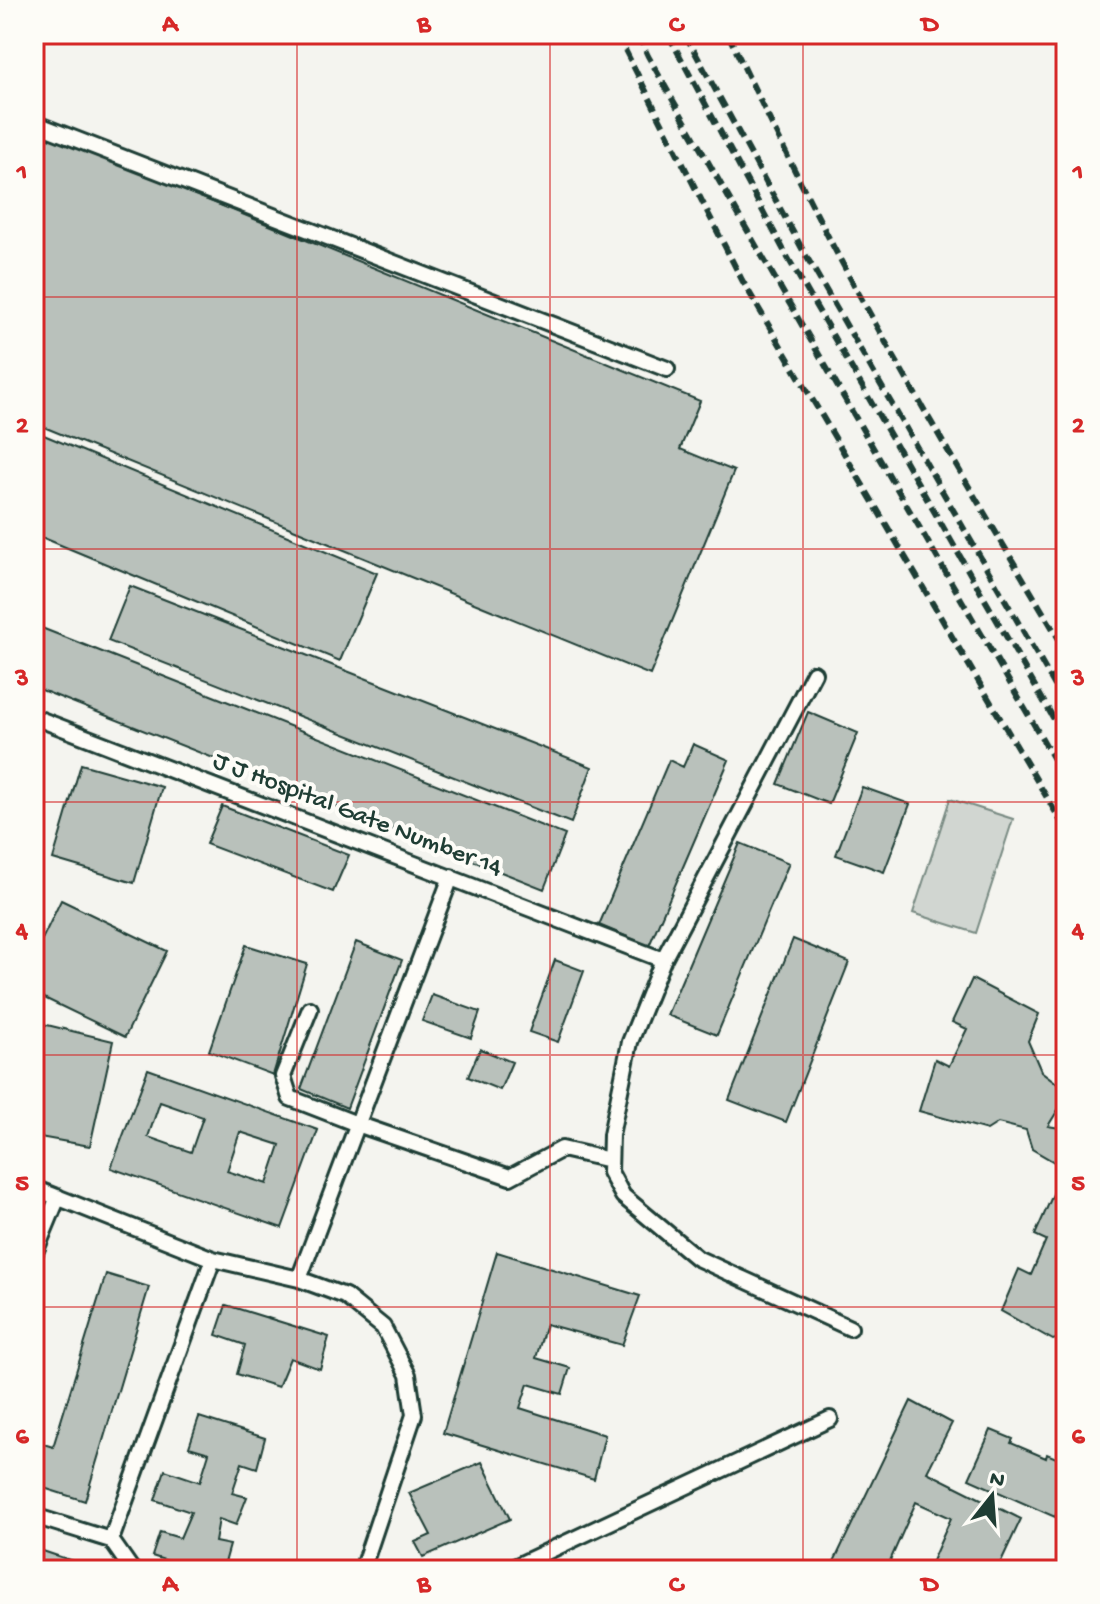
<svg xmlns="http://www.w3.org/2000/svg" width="1100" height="1604" viewBox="0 0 1100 1604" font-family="'Gochi Hand',sans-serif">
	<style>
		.green { fill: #d1d6d1; stroke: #788a82; stroke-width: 2 }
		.building { fill: #b9c1bb; stroke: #1f3d34; stroke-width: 2; fill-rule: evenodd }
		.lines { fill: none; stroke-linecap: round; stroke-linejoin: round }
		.service-casing { stroke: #1f3d34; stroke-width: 20 }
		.service { stroke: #fdfcf7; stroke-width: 14 }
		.rail { stroke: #1f3d34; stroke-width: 6; stroke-dasharray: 12 6; stroke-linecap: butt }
		.grid { fill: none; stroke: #d62828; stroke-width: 2; stroke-opacity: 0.55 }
		.labels { text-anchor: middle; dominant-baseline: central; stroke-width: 8; stroke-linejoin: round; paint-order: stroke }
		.street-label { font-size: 26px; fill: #1f3d34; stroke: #fdfcf7 }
		.neatline { fill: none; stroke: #d62828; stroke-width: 3 }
		.grid-label { font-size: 26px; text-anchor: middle; font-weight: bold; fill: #d62828 }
	</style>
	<rect width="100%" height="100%" fill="#f4f4ef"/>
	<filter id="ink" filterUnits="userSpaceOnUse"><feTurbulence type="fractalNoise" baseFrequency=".0125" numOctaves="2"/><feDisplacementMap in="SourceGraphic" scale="16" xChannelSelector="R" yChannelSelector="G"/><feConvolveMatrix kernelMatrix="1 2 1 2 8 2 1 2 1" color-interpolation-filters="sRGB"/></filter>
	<g filter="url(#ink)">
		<path class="green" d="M 950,799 L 1013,819 L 976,933 L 913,913 Z"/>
		<path class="building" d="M 34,129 L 700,401 L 680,449 L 734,471 L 650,675 L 34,423 Z
			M 34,431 L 377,573 L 340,661 L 34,534 Z
			M 130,586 L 592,767 L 571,823 L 108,641 Z
			M 34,625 L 565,835 L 544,889 L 34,687 Z
			M 808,712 L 858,733 L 829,804 L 778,784 Z
			M 693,744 L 729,760 L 649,946 L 599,925 L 669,760 L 683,767 Z
			M 81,764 L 162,787 L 134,883 L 53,859 Z
			M 862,787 L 910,804 L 884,872 L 836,855 Z
			M 222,806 L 349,855 L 333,892 L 206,844 Z
			M 740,843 L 789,863 L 717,1035 L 667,1015 Z
			M 61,900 L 167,951 L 125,1037 L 34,993 L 34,956 Z
			M 793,939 L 849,962 L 786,1122 L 729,1100 Z
			M 356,942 L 402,960 L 347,1108 L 301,1089 Z
			M 246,945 L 307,964 L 273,1075 L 209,1051 Z
			M 555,960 L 584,971 L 558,1042 L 529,1032 Z
			M 972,979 L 1039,1014 L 1028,1041 L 1041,1071 L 1066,1090 L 1066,1097 L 1048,1126 L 1066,1129 L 1066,1139 L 1056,1163 L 1032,1149 L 1026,1130 L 998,1123 L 987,1130 L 919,1111 L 935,1059 L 949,1066 L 967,1029 L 952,1022 Z
			M 432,995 L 480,1012 L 471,1038 L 422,1021 Z
			M 43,1024 L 113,1041 L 90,1146 L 34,1136 L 36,1114 L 34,1113 L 34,1068 Z
			M 480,1049 L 512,1062 L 500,1090 L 468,1077 Z
			M 148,1069 L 318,1130 L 282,1228 L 111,1168 ZM 160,1102 L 203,1117 L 191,1152 L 148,1137 ZM 240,1132 L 280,1145 L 267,1184 L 227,1171 Z
			M 1057,1185 L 1066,1188 L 1066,1336 L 1053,1340 L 1001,1311 L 1019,1269 L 1031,1275 L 1046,1240 L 1035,1235 Z
			M 497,1252 L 640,1296 L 622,1345 L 546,1324 L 536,1358 L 570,1368 L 562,1394 L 528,1384 L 520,1408 L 605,1435 L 594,1479 L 443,1433 Z
			M 106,1274 L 149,1287 L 85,1501 L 34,1485 L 34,1441 L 53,1447 Z
			M 226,1305 L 329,1337 L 320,1369 L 290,1358 L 278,1387 L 237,1374 L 245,1345 L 216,1335 Z
			M 911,1401 L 952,1423 L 927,1472 L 1021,1519 L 997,1570 L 928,1570 L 951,1518 L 916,1502 L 886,1570 L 830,1570 Z
			M 199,1417 L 265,1438 L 257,1468 L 242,1463 L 232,1493 L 247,1497 L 236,1525 L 219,1519 L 215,1542 L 230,1545 L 223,1570 L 195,1570 L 152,1556 L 160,1532 L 180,1538 L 191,1512 L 155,1500 L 165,1470 L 200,1482 L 209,1453 L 189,1447 Z
			M 991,1430 L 1013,1439 L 1011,1443 L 1046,1458 L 1047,1454 L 1066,1462 L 1066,1494 L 1055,1517 L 969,1479 Z
			M 482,1462 L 510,1519 L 423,1557 L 415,1542 L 431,1535 L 409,1493 Z
			M 34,1548 L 99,1570 L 34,1570 Z
			M 761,1563 L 761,1570 L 631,1570 Z"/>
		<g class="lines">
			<g class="service-casing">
				<path id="service" d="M 34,123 L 667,369
					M 814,673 L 663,960 L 630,1042 L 611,1135 L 610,1172 L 623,1196 L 697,1258 L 850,1328
					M 34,717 L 663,960
					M 310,1009 L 283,1076 L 290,1098 L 357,1124 L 510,1177 L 562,1149 L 610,1160
					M 34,1188 L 213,1259 L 299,1279 L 345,1296 L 383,1327 L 408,1375 L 414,1415 L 362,1570
					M 34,1255 L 58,1197
					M 299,1279 L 451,877
					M 34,1516 L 111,1540 L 132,1570
					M 111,1540 L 213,1259
					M 508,1570 L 830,1419"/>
			</g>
			<use href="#service" class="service"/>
			<path class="rail" d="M 617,34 L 742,280 L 1066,830
				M 638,34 L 648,56 C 785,299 927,539 1066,780
				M 668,34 L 788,258 L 1066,740
				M 685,34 L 805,254 L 1066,705
				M 728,34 C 762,105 797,176 833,246 C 906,383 987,517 1066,651"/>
		</g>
	</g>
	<path class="grid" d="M 297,34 L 297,1570M 550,34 L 550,1570M 803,34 L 803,1570M 34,297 L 1066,297M 34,549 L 1066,549M 34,802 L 1066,802M 34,1055 L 1066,1055M 34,1307 L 1066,1307"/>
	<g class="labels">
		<g class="street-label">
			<text transform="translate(357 816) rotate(21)">J J Hospital Gate Number 14</text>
		</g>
	</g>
	<rect width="1100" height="1604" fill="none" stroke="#fdfcf7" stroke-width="88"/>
	<g transform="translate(992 1496) rotate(17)" stroke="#fdfcf7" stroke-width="6" paint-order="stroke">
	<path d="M0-6L14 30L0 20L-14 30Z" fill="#1f3d34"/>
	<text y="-12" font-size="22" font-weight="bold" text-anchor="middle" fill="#1f3d34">N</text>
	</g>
	<rect x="44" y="44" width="1012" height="1516" class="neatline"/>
	<g class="grid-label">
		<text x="170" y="31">A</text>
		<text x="424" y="31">B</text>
		<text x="676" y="31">C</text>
		<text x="930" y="31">D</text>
		<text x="22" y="179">1</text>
		<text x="1078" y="179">1</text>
		<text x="22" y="432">2</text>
		<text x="1078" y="432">2</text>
		<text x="22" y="685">3</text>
		<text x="1078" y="685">3</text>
		<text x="22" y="937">4</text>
		<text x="1078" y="937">4</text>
		<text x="22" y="1190">5</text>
		<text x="1078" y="1190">5</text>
		<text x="22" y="1443">6</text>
		<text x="1078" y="1443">6</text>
		<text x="170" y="1591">A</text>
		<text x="424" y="1591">B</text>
		<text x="676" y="1591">C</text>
		<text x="930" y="1591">D</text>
	</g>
</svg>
